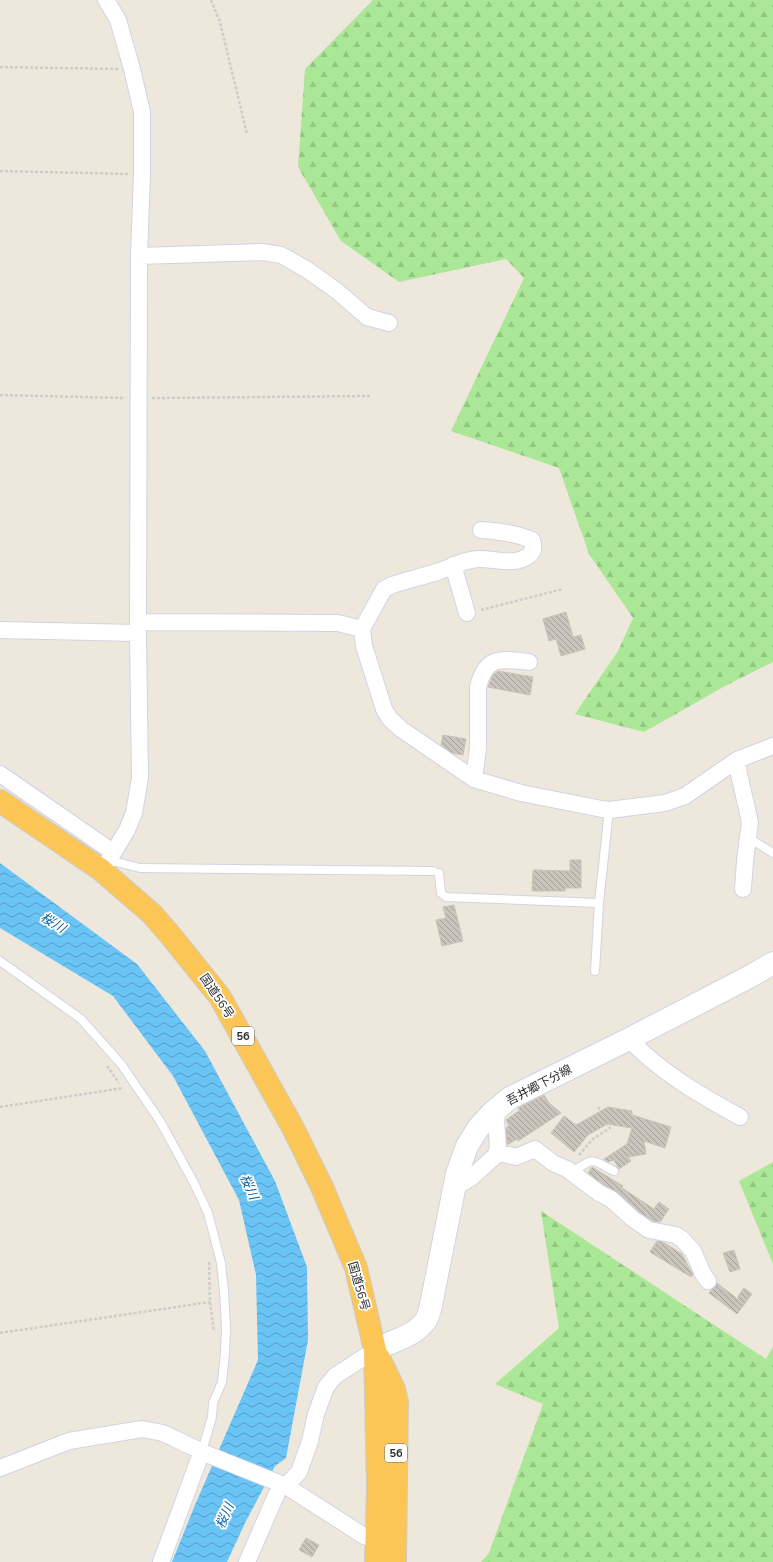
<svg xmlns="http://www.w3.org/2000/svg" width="773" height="1562" viewBox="0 0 773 1562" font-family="'Nunito Sans','Noto Sans JP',sans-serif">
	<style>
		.forest { fill: url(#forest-firs) }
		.water { fill: url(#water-waves) }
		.building { fill: url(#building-back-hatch); stroke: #c9c4b6 }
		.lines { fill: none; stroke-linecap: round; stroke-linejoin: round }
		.service-casing { stroke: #d1d3e4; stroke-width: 10 }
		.minor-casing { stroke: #d1d3e4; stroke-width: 18 }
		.secondary-casing { stroke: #d1d3e4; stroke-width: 24 }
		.trunk-casing { stroke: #ccc; stroke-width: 24 }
		.path { stroke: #ccc; stroke-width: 2.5; stroke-dasharray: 3 2; stroke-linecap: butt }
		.service { stroke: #fff; stroke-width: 8 }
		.minor { stroke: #fff; stroke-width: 16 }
		.secondary { stroke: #fff; stroke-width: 22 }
		.trunk { stroke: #fcc656; stroke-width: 22 }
		.labels { text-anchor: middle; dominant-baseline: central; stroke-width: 3.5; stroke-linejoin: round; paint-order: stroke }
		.shield { fill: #fff; stroke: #6b6b6b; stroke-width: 1 }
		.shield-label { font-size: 11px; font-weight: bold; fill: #2b2b2b }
		.street-label { font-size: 12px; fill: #2b2b2b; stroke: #fff }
		.water-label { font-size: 13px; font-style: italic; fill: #0660a4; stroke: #fff }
	</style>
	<defs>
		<pattern id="forest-firs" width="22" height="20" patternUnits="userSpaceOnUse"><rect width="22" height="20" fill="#aae796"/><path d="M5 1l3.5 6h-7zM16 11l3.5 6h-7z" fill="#92c681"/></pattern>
		<pattern id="water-waves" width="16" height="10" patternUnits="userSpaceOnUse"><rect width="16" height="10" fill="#6ac4f5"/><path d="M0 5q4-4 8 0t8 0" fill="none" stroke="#579fc7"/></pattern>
		<pattern id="building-back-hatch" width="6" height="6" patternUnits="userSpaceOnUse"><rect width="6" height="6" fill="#c9c4bc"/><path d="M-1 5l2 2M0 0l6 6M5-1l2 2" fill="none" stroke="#a39f99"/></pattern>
	</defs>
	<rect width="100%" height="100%" fill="#eee8dc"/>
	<path class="forest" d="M 373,0 L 773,0 L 773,662 L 727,685 L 644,732 L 575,714 L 618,651 L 633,618 L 589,554 L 559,468 L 451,431 L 524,278 L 506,259 L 399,282 L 341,241 L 298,167 L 305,69 Z
		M 773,1162 L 773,1264 L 739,1181 Z
		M 541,1211 L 766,1359 L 773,1346 L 773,1562 L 481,1562 L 489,1553 L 543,1404 L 495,1384 L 559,1328 Z"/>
	<path class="water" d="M 0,863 L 137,964 L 205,1051 L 275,1181 L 307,1267 L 308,1340 L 286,1458 L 275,1466 L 245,1523 L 227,1562 L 172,1562 L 195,1505 L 258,1360 L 256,1275 L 239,1200 L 173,1076 L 113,996 L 0,928 Z"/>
	<path class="building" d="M 566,612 L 573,637 L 581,635 L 585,649 L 561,656 L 556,639 L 549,641 L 543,619 Z
		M 498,671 L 533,677 L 530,695 L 488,687 L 493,675 Z
		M 443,735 L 466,739 L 463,755 L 452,753 L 441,745 Z
		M 570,860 L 581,860 L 581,888 L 565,888 L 565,891 L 532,891 L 533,870 L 570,871 Z
		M 454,905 L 463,941 L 442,946 L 436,920 L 446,918 L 443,907 Z
		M 544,1095 L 549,1103 L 561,1113 L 518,1141 L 517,1139 L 507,1145 L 506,1128 L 509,1126 L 506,1120 L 520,1110 L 518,1108 Z
		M 608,1107 L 632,1111 L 632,1115 L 671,1127 L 665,1148 L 644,1141 L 646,1154 L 628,1157 L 631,1161 L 619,1169 L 614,1160 L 608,1162 L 604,1159 L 627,1144 L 632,1128 L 607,1124 L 588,1135 L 574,1152 L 551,1133 L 564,1116 L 576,1125 Z
		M 592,1167 L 623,1186 L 622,1188 L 654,1209 L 659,1202 L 669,1209 L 660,1222 L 653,1221 L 639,1212 L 617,1192 L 604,1185 L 588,1173 Z
		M 657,1241 L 663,1242 L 682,1254 L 693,1275 L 691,1277 L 650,1252 Z
		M 734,1250 L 740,1269 L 730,1272 L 723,1253 Z
		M 717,1283 L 739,1300 L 738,1296 L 744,1288 L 752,1294 L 737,1314 L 709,1293 Z
		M 306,1538 L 319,1545 L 312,1557 L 299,1550 Z"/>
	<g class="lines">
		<g class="service-casing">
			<path id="service" d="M 749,838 L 773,853
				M 109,860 L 140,868 L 433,871
				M 439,873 L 441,893 L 446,897 L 599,903
				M 0,961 L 81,1019 L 121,1064 L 160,1121 L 194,1183 L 208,1213 L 221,1263 L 224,1291 L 226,1328 L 225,1353 L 222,1382 L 213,1403 L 212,1417 L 202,1451
				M 595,971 L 599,903 L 609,810
				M 571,1172 C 595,1159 588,1157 614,1171"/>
		</g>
		<g class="minor-casing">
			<path id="minor" d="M 139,256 L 262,252 L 281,255 L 306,269 L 337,291 L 367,317 L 389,323
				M 481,530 C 499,531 515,533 532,540 C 534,546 534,552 528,556 C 514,566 496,559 480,559 C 466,559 453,566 440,571 C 424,576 408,580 392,585 L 384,589 L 362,629 L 364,646 L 384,709 L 390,719 L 401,729 L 474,779 L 521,793 L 602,809 L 609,810 L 665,803 L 685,796 L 737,760 L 773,746
				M 453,565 L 467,613
				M 138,622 L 338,623 L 362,629
				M 0,630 L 138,633
				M 737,760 L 739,774 L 750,822 L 745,861 L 743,889
				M 0,774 L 113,852
				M 474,779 L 478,748 L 478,687 C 486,655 501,659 529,662
				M 100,869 L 109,860 L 127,830 L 134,813 L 140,778 L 138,633 L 139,256 L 142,174 L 142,112 L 132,69 L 118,20 L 106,0
				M 629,1039 C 660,1072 700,1095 740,1117
				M 497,1152 L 516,1157 L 535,1149 L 553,1163 L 567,1169 L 599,1193 L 611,1199 L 633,1219 L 649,1230 L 676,1235 L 682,1239 L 693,1251 L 703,1274 L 708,1281
				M 455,1187 L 471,1178 L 495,1156 L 498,1148 L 496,1121 L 498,1107
				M 0,1468 L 69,1441 L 142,1429 L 163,1433 L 209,1455 L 286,1486 L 364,1536 L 377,1540
				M 286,1486 L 299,1472 L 310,1441 L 316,1414 L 326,1387 L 335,1376 L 375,1350
				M 161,1562 L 202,1451
				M 247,1562 L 281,1484"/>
		</g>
		<g class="secondary-casing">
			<path id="secondary" d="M 375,1350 C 391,1341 416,1336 426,1320 C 429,1315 430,1310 431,1305 L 457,1174 L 467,1146 L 479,1127 L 492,1113 L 510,1098 L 629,1039 L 751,976 L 773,963"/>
		</g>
		<g class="trunk-casing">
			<path id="trunk" d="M 0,801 L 100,869 L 152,914 L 171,936 L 220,997 L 293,1128 L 322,1187 L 356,1268 L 375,1350 L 378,1486 L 376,1562
				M 379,1358 L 394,1389 L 397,1402 L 395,1562"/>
		</g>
		<path class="path" d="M 211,0 L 220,22 L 247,134
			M 0,67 L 118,69
			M 0,171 L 128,174
			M 0,395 L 125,398
			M 152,398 L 370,396
			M 481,610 L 563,589
			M 107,1066 L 119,1083
			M 0,1107 L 123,1088
			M 598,1107 L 601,1111
			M 579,1155 L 593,1139 L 610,1128 L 607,1124
			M 209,1262 L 210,1302 L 214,1332
			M 0,1333 L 210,1302"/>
		<use href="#service" class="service"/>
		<use href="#minor" class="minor"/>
		<use href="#secondary" class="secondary"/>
		<use href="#trunk" class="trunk"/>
	</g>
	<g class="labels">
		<g class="shield">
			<rect x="232" y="1027" width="22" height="18" rx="3"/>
			<rect x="385" y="1444" width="22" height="18" rx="3"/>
		</g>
		<g class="shield-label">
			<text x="243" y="1036">56</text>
			<text x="396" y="1453">56</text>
		</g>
		<g class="street-label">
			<text transform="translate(217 996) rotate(56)">国道56号</text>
			<text transform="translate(539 1085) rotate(-28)">吾井郷下分線</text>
			<text transform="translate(359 1286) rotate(74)">国道56号</text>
		</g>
		<g class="water-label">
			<text transform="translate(53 923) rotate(32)">桜川</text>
			<text transform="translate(249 1187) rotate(66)">桜川</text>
			<text transform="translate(225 1516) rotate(-67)">桜川</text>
		</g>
	</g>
</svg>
